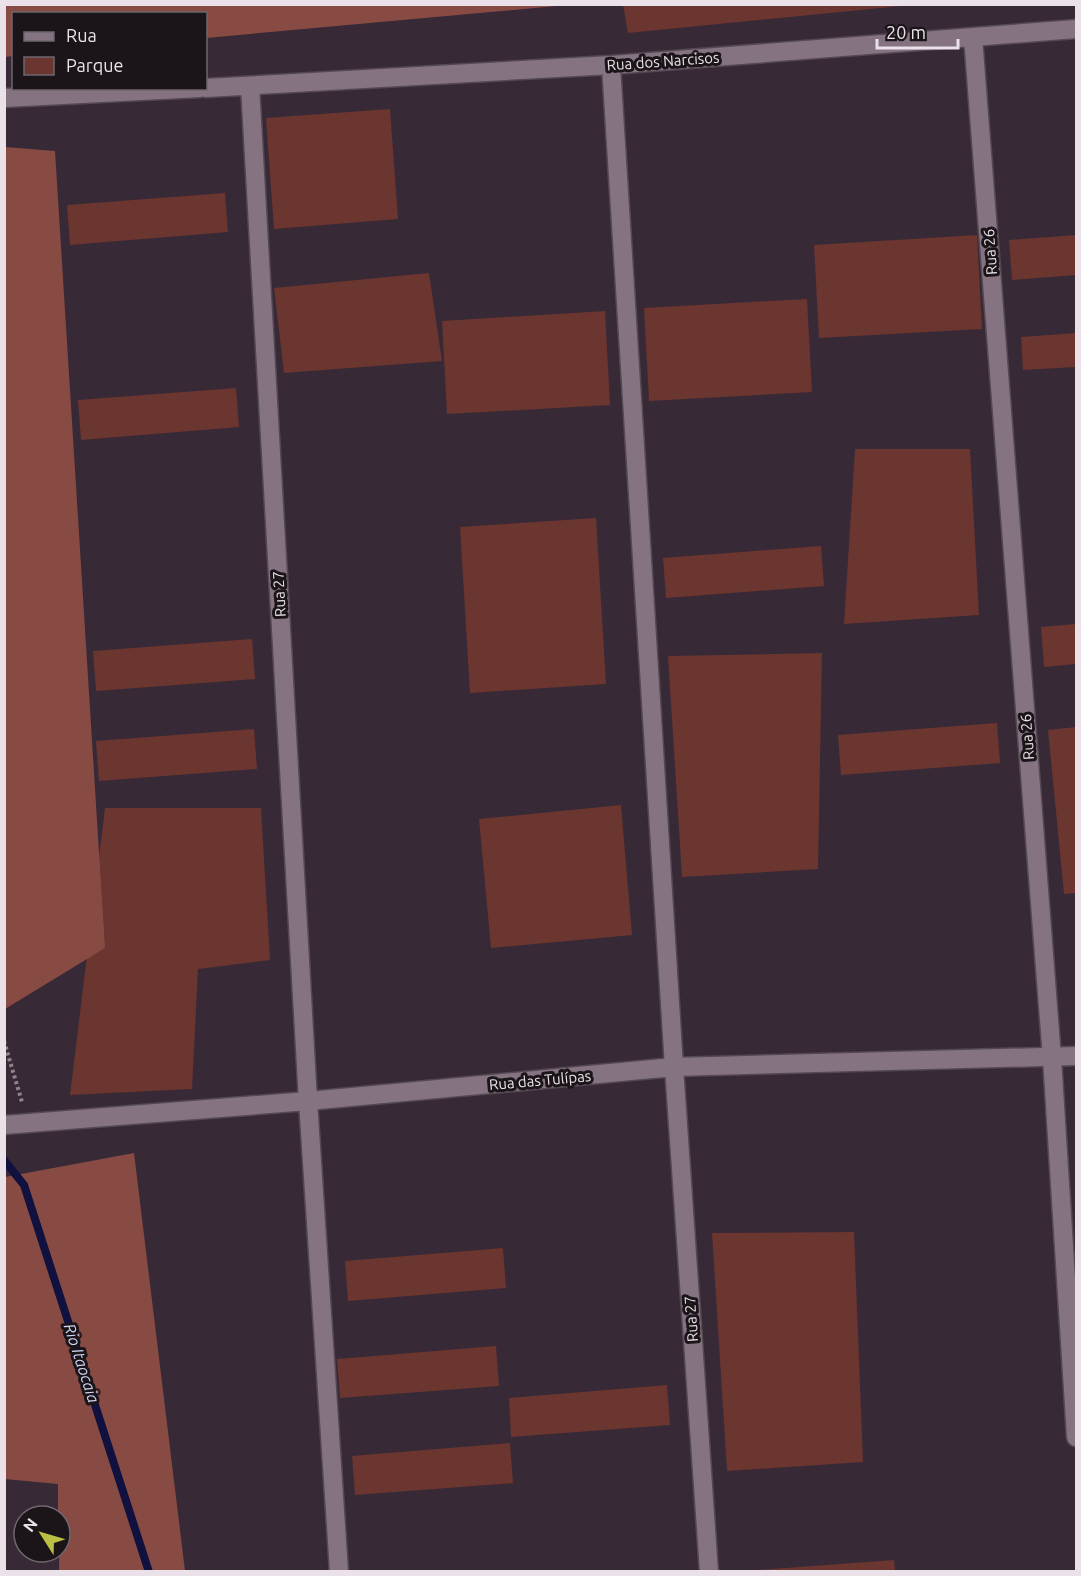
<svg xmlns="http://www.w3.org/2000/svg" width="1081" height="1576" viewBox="0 0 1081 1576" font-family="Ubuntu,sans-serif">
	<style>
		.green { fill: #6b3530 }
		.forest { fill: #884b44 }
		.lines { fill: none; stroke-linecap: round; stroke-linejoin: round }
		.stream { stroke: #10113e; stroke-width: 8 }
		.minor-casing { stroke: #544852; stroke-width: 21 }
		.path { stroke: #90838e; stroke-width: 4; stroke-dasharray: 3 3; stroke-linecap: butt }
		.minor { stroke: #857382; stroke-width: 18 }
		.labels { text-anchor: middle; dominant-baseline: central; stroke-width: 6; stroke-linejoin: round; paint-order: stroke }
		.street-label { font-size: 15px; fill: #eae1e9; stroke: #1b151a }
		.water-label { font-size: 16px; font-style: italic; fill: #d0d7f8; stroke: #1b151a }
	</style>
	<rect width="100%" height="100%" fill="#382936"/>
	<path class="green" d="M 623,5 L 901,4 L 901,6 L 628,33 Z
		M 390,109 L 398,219 L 274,229 L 266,118 Z
		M 225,193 L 228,232 L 70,245 L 67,205 Z
		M 977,235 L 982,329 L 819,338 L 814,245 Z
		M 1076,235 L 1076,275 L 1012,280 L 1009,240 Z
		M 429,273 L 442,361 L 284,373 L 274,288 Z
		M 807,299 L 812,392 L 649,401 L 644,308 Z
		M 605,311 L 610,405 L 447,414 L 442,321 Z
		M 1076,333 L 1076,367 L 1023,370 L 1021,337 Z
		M 236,388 L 239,427 L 81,440 L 78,400 Z
		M 855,449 L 970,449 L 979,615 L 844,624 Z
		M 596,518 L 606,684 L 470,693 L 460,527 Z
		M 821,546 L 824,586 L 666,598 L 663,558 Z
		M 1076,624 L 1076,664 L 1044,667 L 1041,627 Z
		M 252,639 L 255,679 L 96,691 L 93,651 Z
		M 822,653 L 818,869 L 682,877 L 668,656 Z
		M 997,723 L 1000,763 L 841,775 L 838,735 Z
		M 1076,727 L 1076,893 L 1064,894 L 1048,730 Z
		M 254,729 L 257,769 L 99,781 L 96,741 Z
		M 621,805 L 632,935 L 491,948 L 479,819 Z
		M 105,808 L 261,808 L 270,960 L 198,969 L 192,1089 L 70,1095 Z
		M 854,1232 L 863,1462 L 727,1471 L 712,1233 Z
		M 503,1248 L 506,1288 L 348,1301 L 345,1261 Z
		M 496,1346 L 499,1386 L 340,1398 L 337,1359 Z
		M 667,1385 L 670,1425 L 511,1437 L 509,1398 Z
		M 510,1443 L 513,1483 L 355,1495 L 352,1456 Z
		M 894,1560 L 895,1571 L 745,1571 Z"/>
	<path class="forest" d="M 5,4 L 567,4 L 567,5 L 206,38 L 206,14 L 14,14 L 13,56 L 5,57 Z
		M 5,147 L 55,151 L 105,948 L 5,1009 Z
		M 134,1153 L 185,1571 L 59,1571 L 60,1516 L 58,1516 L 58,1484 L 5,1479 L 5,1177 Z"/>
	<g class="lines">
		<path class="stream" d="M 4,1160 L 24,1185 L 149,1572"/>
		<g class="minor-casing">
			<path id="minor" d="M 973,37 L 1052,1058 L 1076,1437
				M 611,65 L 674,1067 L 709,1572
				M 250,86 L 308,1101 L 339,1572
				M 206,88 L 611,65 L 1076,29
				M 4,98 L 200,88
				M 4,1125 L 308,1101 L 674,1067 L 1076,1056"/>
		</g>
		<path class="path" d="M 4,1041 L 22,1102"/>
		<use href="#minor" class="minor"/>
	</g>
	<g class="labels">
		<g class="street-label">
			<text transform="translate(663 61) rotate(-4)">Rua dos Narcisos</text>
			<text transform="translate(990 252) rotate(-94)">Rua 26</text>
			<text transform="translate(279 594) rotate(-93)">Rua 27</text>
			<text transform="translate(1027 737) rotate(-94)">Rua 26</text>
			<text transform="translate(540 1080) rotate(-5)">Rua das Tulípas</text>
			<text transform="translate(691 1319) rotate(-94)">Rua 27</text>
		</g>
		<g class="water-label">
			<text transform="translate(82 1363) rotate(72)">Rio Itaocaia</text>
		</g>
	</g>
	<rect width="1081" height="1576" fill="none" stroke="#eae1e9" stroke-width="12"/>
	<rect x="12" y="12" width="195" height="78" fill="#1b151a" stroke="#6e676d" stroke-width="1.5"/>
	<rect x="24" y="32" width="30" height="9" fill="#857382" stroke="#6e676d" stroke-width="1.5"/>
	<text x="66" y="42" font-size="18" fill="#eae1e9">Rua</text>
	<rect x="24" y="57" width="30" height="18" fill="#6b3530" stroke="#6e676d" stroke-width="1.5"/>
	<text x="66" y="72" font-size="18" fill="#eae1e9">Parque</text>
	<g transform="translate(42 1534) rotate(307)"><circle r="28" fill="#1b151a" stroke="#6e676d" stroke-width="1.5"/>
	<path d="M0-4.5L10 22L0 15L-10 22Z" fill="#bdbf43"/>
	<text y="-9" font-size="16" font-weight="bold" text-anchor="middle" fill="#eae1e9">N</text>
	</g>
	<path d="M877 39v9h81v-9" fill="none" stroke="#eae1e9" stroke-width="3"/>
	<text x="886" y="39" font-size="18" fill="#eae1e9" stroke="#1b151a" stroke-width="4.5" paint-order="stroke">20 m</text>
</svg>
